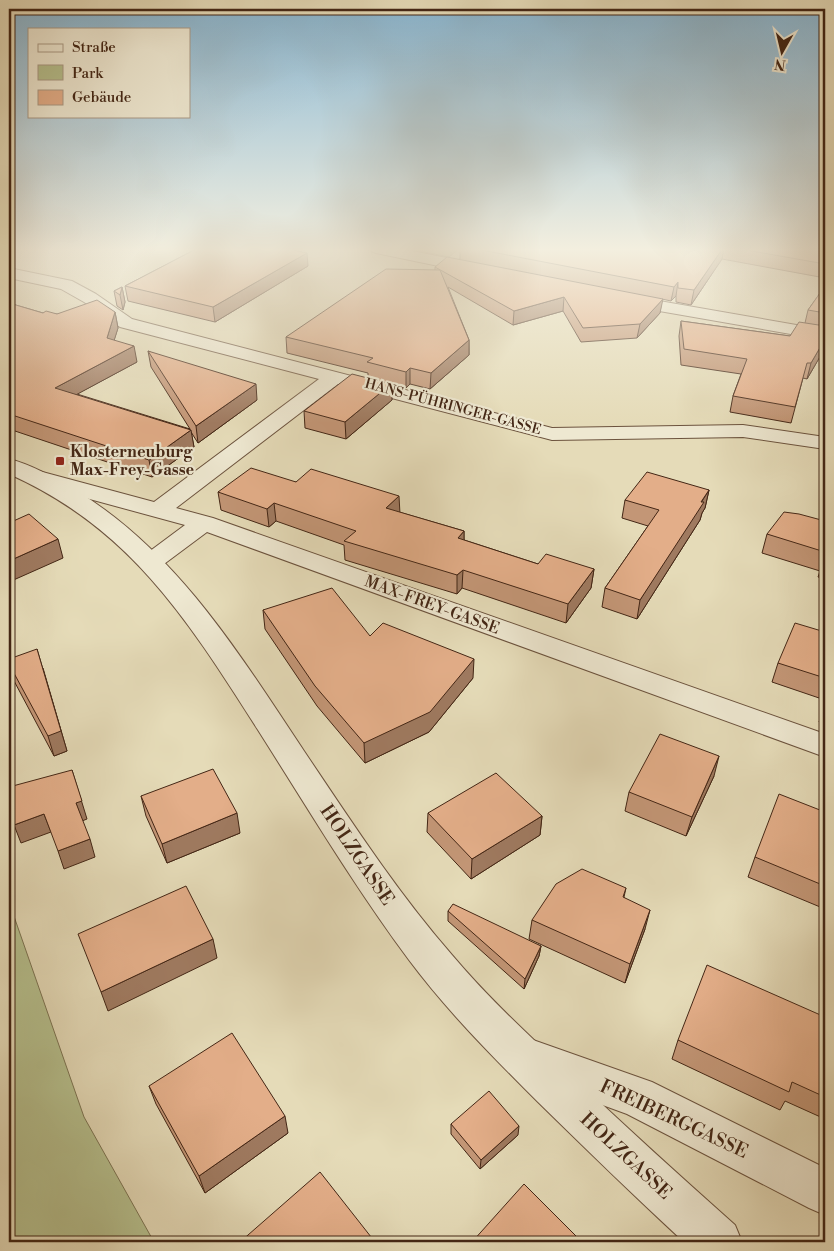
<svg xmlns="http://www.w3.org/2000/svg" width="834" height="1251" viewBox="0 0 834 1251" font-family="'Libre Bodoni',serif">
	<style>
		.green { fill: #b6c08e; stroke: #7c7352 }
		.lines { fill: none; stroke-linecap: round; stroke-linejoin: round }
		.minor-casing { stroke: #6c533e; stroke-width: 2 }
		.tertiary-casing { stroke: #6c533e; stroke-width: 2 }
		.minor { fill: #eee8d1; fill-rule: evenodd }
		.tertiary { fill: #eee8d1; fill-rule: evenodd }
		.wall { fill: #c39676; stroke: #432615 }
		.shaded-wall { fill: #9f7a60; stroke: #432615 }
		.building { fill: #e3ae89; stroke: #432615 }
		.poi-dot { fill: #8f2418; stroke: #eee8d1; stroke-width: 2 }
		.labels { text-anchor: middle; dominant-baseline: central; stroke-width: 4.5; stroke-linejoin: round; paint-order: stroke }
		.far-street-label { font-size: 14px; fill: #432615; stroke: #eee8d1 }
		.poi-label { font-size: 16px; font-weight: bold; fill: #432615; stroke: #eee8d1; text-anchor: start }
		.street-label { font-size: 16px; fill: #432615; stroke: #eee8d1 }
		.near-street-label { font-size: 19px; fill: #432615; stroke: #eee8d1 }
	</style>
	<rect width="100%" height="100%" fill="#e5dbb8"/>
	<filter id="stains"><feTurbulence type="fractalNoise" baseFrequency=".004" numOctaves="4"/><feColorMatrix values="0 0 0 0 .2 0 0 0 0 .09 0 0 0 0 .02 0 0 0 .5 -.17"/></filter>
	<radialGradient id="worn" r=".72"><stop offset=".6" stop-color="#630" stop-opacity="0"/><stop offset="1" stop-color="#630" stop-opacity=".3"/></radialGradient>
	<path class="green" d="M 404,248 L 460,248 L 449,257 Z
		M 9,902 L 84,1117 L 154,1242 L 9,1242 Z"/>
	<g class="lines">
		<g class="minor-casing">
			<path id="minor" d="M 369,248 L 397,248 L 477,264 L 483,266 L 485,269 L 483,272 L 477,274 L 376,253 L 371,251 Z
				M 9,268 L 72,281 L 96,294 L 132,319 L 552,428 L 743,425 L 825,437 L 825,449 L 743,437 L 552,440 L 338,384 L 176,508 L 213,518 L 825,734 L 825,757 L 207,532 L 160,567 L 151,570 L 142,567 L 138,562 L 142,557 L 185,525 L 27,482 L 24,477 L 27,472 L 35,470 L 154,502 L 319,379 L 120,327 L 84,302 L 61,289 L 9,278 Z
				M 625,295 L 825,330 L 825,340 L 619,304 L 616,300 L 619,296 Z
				M 533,1040 L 652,1082 L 825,1168 L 825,1215 L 809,1208 L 627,1114 L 518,1074 L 512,1060 L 518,1046 Z"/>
		</g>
		<g class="tertiary-casing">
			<path id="tertiary" d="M 9,459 C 33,465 56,479 77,491 C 178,553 240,655 304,751 C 351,821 397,892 452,955 C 489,999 531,1037 573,1077 C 626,1127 680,1176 735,1225 L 742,1242 L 684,1242 C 634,1196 586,1149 538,1102 C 493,1057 447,1011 409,960 C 354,886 307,807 258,730 C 189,622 131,528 9,474 Z"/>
		</g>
		<use href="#minor" class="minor"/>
		<use href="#tertiary" class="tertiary"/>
	</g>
	<path class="wall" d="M 198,248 L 291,248 L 289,249 L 308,266 L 215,322 L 128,301 L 125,286 Z
		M 460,248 L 825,248 L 825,278 L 722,259 L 691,305 L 676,302 L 676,296 L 671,301 L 662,299 L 660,313 L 637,338 L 581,342 L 563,311 L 513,325 L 448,287 L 469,340 L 469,355 L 430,389 L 410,384 L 406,388 L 391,384 L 392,400 L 346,439 L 305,428 L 304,411 L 368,378 L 368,373 L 287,353 L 286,337 L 435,270 L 435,267 L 460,259 Z
		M 825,286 L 825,348 L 807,379 L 803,378 L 791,423 L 730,412 L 733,396 L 741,374 L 681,365 L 679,336 L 681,321 L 790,336 L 805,323 L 808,310 Z
		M 122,287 L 125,302 L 123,310 L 117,306 L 114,291 Z
		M 9,303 L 43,313 L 57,314 L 115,312 L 118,328 L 114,340 L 137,362 L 77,394 L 190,429 L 151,367 L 148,351 L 257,400 L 198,443 L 191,432 L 194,447 L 152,477 L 9,429 Z
		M 296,482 L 464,531 L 464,540 L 538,564 L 594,569 L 591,588 L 566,623 L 462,588 L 457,594 L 345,560 L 344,545 L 276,521 L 269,527 L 221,510 L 218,492 Z
		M 709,490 L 705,508 L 702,513 L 700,520 L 637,619 L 602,607 L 605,588 L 648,526 L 622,518 L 625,500 Z
		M 825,521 L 825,579 L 818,577 L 820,571 L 762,553 L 767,534 Z
		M 263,610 L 370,636 L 473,678 L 429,732 L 365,763 L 317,706 L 265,629 Z
		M 825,632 L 825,700 L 772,682 L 778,663 Z
		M 9,659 L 43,668 L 67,751 L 54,756 L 13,679 L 9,666 Z
		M 825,705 L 825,724 L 819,722 Z
		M 714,776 L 686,836 L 625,811 L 629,792 Z
		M 141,796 L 240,833 L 167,863 L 146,816 Z
		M 825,812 L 825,909 L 748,877 L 755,857 Z
		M 428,813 L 542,816 L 540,835 L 471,879 L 427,832 Z
		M 626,888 L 624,897 L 645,929 L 625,983 L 529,939 L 532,920 Z
		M 448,911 L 541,946 L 539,956 L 524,989 L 448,921 Z
		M 825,1017 L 825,1119 L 785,1101 L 780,1110 L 672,1059 L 678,1040 Z
		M 149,1086 L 288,1133 L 205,1193 L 156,1104 Z
		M 451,1124 L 518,1135 L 480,1169 L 451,1134 Z"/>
	<path class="shaded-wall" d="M 723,248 L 724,248 L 722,259 L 691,305 L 694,290 Z
		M 307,253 L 308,266 L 215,322 L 213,307 Z
		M 678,282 L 676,296 L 671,301 L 674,287 Z
		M 122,287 L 125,302 L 123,310 L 120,295 Z
		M 564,297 L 563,311 L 513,325 L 514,311 Z
		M 663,299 L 660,313 L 637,338 L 640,324 Z
		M 115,312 L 118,328 L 110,354 L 107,338 Z
		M 825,339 L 825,348 L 807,379 L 811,363 Z
		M 469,340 L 469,355 L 430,389 L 431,373 Z
		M 134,346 L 137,362 L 59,404 L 55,388 Z
		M 410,368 L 410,384 L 406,388 L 406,372 Z
		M 256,384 L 257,400 L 198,443 L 196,426 Z
		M 391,384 L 392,400 L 346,439 L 345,422 Z
		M 191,430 L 194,447 L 152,477 L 149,460 Z
		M 709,490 L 705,508 L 702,513 L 700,520 L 637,619 L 640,600 Z
		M 399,496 L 400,514 L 386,508 Z
		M 274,503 L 276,521 L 269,527 L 267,509 Z
		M 464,531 L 464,549 L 458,538 Z
		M 58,539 L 63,558 L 9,582 L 9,561 Z
		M 594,569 L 591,588 L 566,623 L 568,604 Z
		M 463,570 L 462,588 L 457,594 L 457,575 Z
		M 37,649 L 67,751 L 54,756 L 48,736 Z
		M 474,659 L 473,678 L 429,732 L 365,763 L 364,743 Z
		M 719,756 L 714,776 L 686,836 L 692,817 Z
		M 72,770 L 87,819 L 82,821 L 76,803 Z
		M 237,813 L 240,833 L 167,863 L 162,844 Z
		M 44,814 L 51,832 L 21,843 L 14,825 Z
		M 542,816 L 540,835 L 471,879 L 472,859 Z
		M 90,839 L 95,857 L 64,869 L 58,851 Z
		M 650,910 L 645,929 L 625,983 L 630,964 Z
		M 213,939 L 217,958 L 108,1011 L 101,992 Z
		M 541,946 L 539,956 L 524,989 L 525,979 Z
		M 285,1116 L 288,1133 L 205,1193 L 199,1176 Z
		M 519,1126 L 518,1135 L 480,1169 L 481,1160 Z"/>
	<path class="building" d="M 198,248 L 284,248 L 307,253 L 213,307 L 125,286 Z
		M 471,248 L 723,248 L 694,290 L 678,288 L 678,282 L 674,287 Z
		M 735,248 L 825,248 L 825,264 Z
		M 447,257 L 663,299 L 640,324 L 583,328 L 564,297 L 514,311 L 435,267 Z
		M 386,269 L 440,270 L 469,340 L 431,373 L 410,368 L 406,372 L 367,362 L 373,358 L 286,337 Z
		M 825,286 L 825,313 L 808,310 Z
		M 122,287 L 120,295 L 114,291 Z
		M 97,300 L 115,312 L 107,338 L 134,346 L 55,388 L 191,430 L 149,460 L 9,414 L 9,303 L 43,313 L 46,311 L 57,314 Z
		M 681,321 L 790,336 L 799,322 L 825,326 L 825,339 L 811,363 L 807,363 L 795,407 L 733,396 L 747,359 L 684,349 Z
		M 148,351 L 256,384 L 196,426 Z
		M 352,374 L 391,384 L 345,422 L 304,411 Z
		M 251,468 L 296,482 L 311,469 L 399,496 L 386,508 L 464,531 L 458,538 L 538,564 L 546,554 L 594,569 L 568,604 L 463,570 L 457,575 L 344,541 L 356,531 L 274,503 L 267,509 L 218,492 Z
		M 647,472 L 709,490 L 701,502 L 704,502 L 640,600 L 605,588 L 659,510 L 625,500 Z
		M 784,512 L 799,514 L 825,521 L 825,552 L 767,534 Z
		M 29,514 L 58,539 L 9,561 L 9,523 Z
		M 332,588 L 370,636 L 383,623 L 474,659 L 430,712 L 364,743 L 315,686 L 263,610 Z
		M 795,623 L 825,632 L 825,678 L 778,663 Z
		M 37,649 L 61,731 L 48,736 L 9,664 L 9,659 Z
		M 660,734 L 719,756 L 692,817 L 629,792 Z
		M 213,769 L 237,813 L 162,844 L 141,796 Z
		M 72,770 L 82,801 L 76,803 L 90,839 L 58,851 L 44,814 L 14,825 L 9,808 L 9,787 Z
		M 496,773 L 542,816 L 472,859 L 428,813 Z
		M 779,794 L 825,812 L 825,886 L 755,857 Z
		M 582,869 L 626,888 L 623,897 L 650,910 L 630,964 L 532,920 L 556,884 Z
		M 186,886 L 213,939 L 101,992 L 78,934 Z
		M 453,904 L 541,946 L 525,979 L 448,911 Z
		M 707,965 L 825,1017 L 825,1097 L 792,1082 L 789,1092 L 678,1040 Z
		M 232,1033 L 285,1116 L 199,1176 L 149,1086 Z
		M 489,1091 L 519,1126 L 481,1160 L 451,1124 Z
		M 320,1172 L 375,1242 L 240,1242 Z
		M 524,1184 L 582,1242 L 472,1242 Z"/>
	<linearGradient id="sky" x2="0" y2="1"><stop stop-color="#87b6d3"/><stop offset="0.59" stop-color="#f3efdf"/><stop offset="1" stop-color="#f3efdf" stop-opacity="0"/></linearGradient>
	<rect width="834" height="423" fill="url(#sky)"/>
	<rect class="poi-dot" x="55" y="456" width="10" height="10" rx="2.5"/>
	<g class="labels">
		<g class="far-street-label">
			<text transform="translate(453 407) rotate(15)">HANS-PÜHRINGER-GASSE</text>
		</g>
		<g class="poi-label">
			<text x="70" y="452">Klosterneuburg<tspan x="70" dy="18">Max-Frey-Gasse</tspan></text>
		</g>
		<g class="street-label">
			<text transform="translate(432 605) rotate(20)">MAX-FREY-GASSE</text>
		</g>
		<g class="near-street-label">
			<text transform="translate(357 855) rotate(56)">HOLZGASSE</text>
			<text transform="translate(674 1119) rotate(25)">FREIBERGGASSE</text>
			<text transform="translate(626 1156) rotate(43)">HOLZGASSE</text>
		</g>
	</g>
	<rect width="834" height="1251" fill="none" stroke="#e5dbb8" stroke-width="30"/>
	<rect x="10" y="10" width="814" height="1231" fill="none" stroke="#432615" stroke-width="2.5"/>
	<rect x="15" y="15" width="804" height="1221" fill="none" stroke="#432615"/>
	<rect x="28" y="28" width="162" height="90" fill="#eee8d1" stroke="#aa9a86"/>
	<rect x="38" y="44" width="25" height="8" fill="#eee8d1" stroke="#aa9a86"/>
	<text x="72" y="52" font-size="15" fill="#432615">Straße</text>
	<rect x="38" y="65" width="25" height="15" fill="#b6c08e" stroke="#aa9a86"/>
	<text x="72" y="78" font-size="15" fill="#432615">Park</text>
	<rect x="38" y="90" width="25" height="15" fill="#e3ae89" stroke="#aa9a86"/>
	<text x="72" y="102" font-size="15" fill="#432615">Gebäude</text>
	<g transform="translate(782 52) rotate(188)" stroke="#eee8d1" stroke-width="4" paint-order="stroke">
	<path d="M0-4L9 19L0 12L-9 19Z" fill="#432615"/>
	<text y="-8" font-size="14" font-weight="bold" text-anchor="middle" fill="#432615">N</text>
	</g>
	<rect width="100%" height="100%" filter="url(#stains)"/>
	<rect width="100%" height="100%" fill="url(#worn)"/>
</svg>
